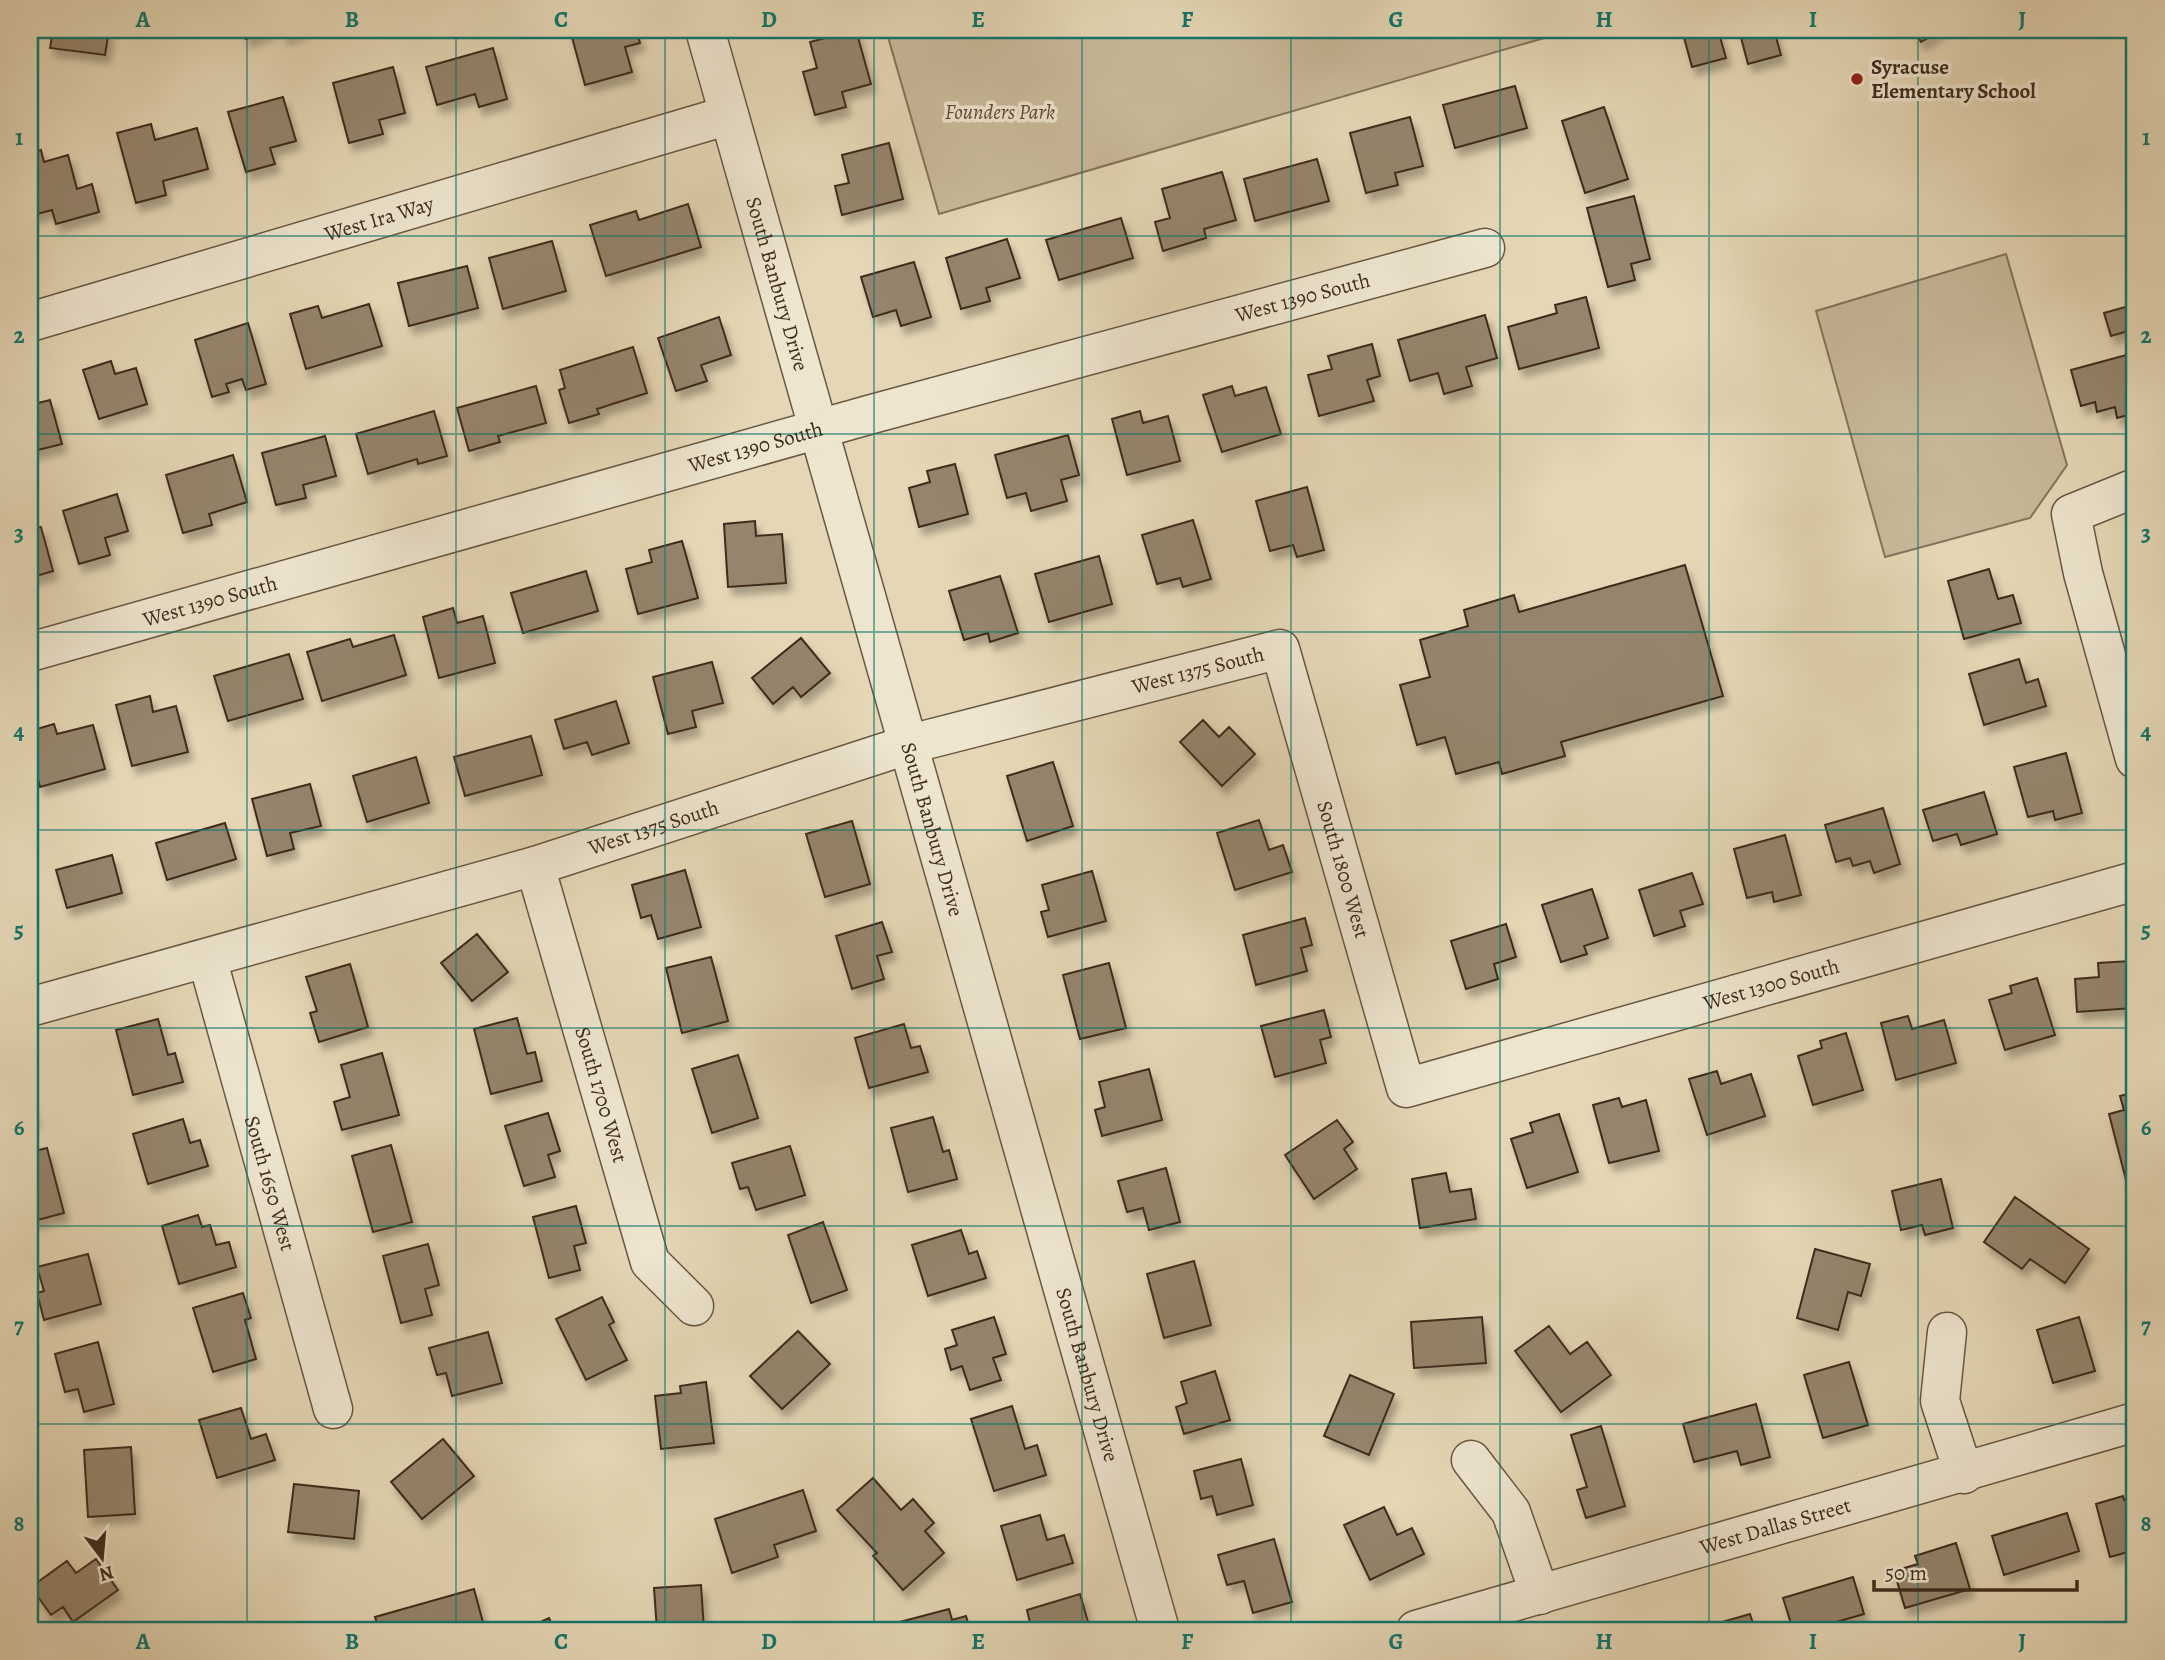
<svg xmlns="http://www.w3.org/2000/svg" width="2165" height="1660" viewBox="0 0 2165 1660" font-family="Alegreya,serif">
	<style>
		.green { fill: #c9ba9b; stroke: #84735c; stroke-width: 2 }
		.building { fill: #95856d; stroke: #3f2c1e; stroke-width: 2; filter: url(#shadow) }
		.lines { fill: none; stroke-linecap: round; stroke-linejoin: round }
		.minor-casing { stroke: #685744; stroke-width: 41 }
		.minor { stroke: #eee5cf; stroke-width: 38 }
		.grid { fill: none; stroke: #0f766e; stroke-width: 2; stroke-opacity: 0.55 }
		.poi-dot { fill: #8f2418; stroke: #eee5cf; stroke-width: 2.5 }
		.labels { text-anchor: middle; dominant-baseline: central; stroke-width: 7; stroke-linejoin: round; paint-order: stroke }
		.poi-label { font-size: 21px; font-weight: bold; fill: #3f2c1e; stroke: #eee5cf; text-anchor: start }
		.park-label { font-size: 21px; font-style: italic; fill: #5b4837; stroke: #eee5cf }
		.street-label { font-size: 21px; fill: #3f2c1e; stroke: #eee5cf }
		.neatline { fill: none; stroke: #0f766e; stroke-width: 2.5 }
		.grid-label { font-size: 23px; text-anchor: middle; font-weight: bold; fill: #0f766e }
	</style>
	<defs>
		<filter id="shadow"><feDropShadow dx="4.5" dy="8" stdDeviation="3.5" flood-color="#0004"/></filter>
	</defs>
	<rect width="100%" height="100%" fill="#e5d7b5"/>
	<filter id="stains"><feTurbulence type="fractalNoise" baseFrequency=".00286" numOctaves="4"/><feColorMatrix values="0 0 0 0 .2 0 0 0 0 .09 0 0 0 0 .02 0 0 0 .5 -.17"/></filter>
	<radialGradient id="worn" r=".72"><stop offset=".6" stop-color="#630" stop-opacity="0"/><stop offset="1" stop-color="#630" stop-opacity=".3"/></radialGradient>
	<path class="green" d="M 886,30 L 1549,30 L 1551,36 L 939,214 Z
		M 2006,254 L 2067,465 L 2030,518 L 1885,557 L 1816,311 Z"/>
	<path class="building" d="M 53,30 L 109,30 L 105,55 L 50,48 Z
		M 243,30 L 273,30 L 246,39 Z
		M 282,30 L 304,30 L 284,37 Z
		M 570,30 L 636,30 L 640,43 L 625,47 L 632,72 L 585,85 Z
		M 856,30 L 871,84 L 842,92 L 846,107 L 815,115 L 803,72 L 817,68 L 810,42 Z
		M 1682,30 L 1718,30 L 1726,58 L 1692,67 Z
		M 1739,30 L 1774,30 L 1781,55 L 1748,64 Z
		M 1914,30 L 1942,30 L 1921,42 Z
		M 493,48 L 507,99 L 479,107 L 475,94 L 437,105 L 426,67 Z
		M 393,67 L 405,113 L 379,120 L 383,134 L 349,143 L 333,83 Z
		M 1515,86 L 1527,128 L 1455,148 L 1443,105 Z
		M 283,97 L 296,141 L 270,148 L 275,164 L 246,172 L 228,112 Z
		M 1604,107 L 1628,179 L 1585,193 L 1562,121 Z
		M 1410,117 L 1423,166 L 1395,173 L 1398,185 L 1366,193 L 1350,133 Z
		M 151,124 L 155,140 L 197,128 L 208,169 L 163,181 L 166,195 L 136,203 L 117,133 Z
		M 889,143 L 903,199 L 842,215 L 835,186 L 849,183 L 842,155 Z
		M 41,150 L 44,162 L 68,155 L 77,189 L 92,184 L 99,212 L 56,224 L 52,210 L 30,216 L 30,153 Z
		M 1317,159 L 1329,201 L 1255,221 L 1244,179 Z
		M 1222,172 L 1236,220 L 1204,229 L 1206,238 L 1163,251 L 1155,222 L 1170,218 L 1162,189 Z
		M 1634,196 L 1650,259 L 1631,264 L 1635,280 L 1608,287 L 1587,208 Z
		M 688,204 L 701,247 L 606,276 L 590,225 L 636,211 L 639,220 Z
		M 1121,218 L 1133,258 L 1059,280 L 1046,240 Z
		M 1007,239 L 1020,278 L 986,288 L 990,301 L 961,309 L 946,258 Z
		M 552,241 L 566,291 L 503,309 L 489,258 Z
		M 914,262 L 931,317 L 901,326 L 896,310 L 873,317 L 861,277 Z
		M 467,266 L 478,308 L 409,326 L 398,283 Z
		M 1586,297 L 1599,348 L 1519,369 L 1508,327 L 1557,313 L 1555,305 Z
		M 369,304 L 382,346 L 306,369 L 290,314 L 318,306 L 322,318 Z
		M 2129,306 L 2135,329 L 2111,336 L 2104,313 Z
		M 1485,315 L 1497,358 L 1466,367 L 1472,386 L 1444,394 L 1438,373 L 1410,381 L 1398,340 Z
		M 719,317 L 731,355 L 701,365 L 707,381 L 676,391 L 658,338 Z
		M 248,323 L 266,384 L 246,390 L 242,379 L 226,384 L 229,392 L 212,397 L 195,340 Z
		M 1372,344 L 1380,376 L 1367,380 L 1374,401 L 1319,416 L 1308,375 L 1332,369 L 1328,356 Z
		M 633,347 L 647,393 L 597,409 L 599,414 L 569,423 L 559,390 L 565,388 L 560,370 Z
		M 2130,354 L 2135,374 L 2135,413 L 2117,418 L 2115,407 L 2097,412 L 2095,402 L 2081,406 L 2071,370 Z
		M 111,361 L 115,374 L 136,368 L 147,404 L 99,419 L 83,370 Z
		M 536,386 L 546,423 L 498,436 L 500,442 L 469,451 L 457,408 Z
		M 1232,386 L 1235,396 L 1266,387 L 1281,434 L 1222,452 L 1203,395 Z
		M 50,400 L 62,444 L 30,452 L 30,405 Z
		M 434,411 L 447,456 L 418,464 L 417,459 L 368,474 L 356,434 Z
		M 1140,411 L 1143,423 L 1168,416 L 1180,461 L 1127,475 L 1112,419 Z
		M 1068,435 L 1079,475 L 1061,480 L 1067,501 L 1031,511 L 1026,493 L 1007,498 L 995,455 Z
		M 325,436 L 336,476 L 303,485 L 306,498 L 276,505 L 262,453 Z
		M 233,455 L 247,502 L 209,514 L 212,525 L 183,533 L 166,475 Z
		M 955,464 L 968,514 L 919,527 L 909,488 L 930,482 L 927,471 Z
		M 1307,487 L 1324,550 L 1297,557 L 1293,545 L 1270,551 L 1256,501 Z
		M 117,494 L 128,531 L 105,538 L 110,555 L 79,564 L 63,511 Z
		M 1193,520 L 1211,579 L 1183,587 L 1180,578 L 1157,584 L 1142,535 Z
		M 755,521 L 756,536 L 782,534 L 786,583 L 728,587 L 724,524 Z
		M 41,527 L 53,571 L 30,578 L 30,530 Z
		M 682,541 L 698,598 L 638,614 L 626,569 L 652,562 L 649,550 Z
		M 1099,556 L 1112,604 L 1049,622 L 1035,574 Z
		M 1685,565 L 1723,696 L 1561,742 L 1565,756 L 1502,774 L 1499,762 L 1456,774 L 1445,737 L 1417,745 L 1400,685 L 1430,677 L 1420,640 L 1468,626 L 1464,610 L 1514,595 L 1519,612 Z
		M 1989,569 L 1998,599 L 2013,595 L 2021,623 L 1964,639 L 1948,581 Z
		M 586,571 L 598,611 L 523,633 L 511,593 Z
		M 1000,576 L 1018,633 L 990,642 L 988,633 L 964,640 L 949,591 Z
		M 453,608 L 457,623 L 483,616 L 495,663 L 439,678 L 423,617 Z
		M 394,635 L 406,675 L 322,701 L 307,652 L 350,639 L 353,647 Z
		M 801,638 L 830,673 L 801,697 L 793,687 L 773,704 L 752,678 Z
		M 289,654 L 303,699 L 228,721 L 214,676 Z
		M 2019,659 L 2026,683 L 2038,679 L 2046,706 L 1984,725 L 1969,674 Z
		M 712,662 L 723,703 L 692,711 L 696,727 L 668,734 L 653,677 Z
		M 150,696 L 153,712 L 176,706 L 188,752 L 132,766 L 116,705 Z
		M 616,701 L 629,743 L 592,755 L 587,742 L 564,749 L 555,720 Z
		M 1203,720 L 1219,737 L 1229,727 L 1255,754 L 1222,786 L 1180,742 Z
		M 54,724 L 57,734 L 93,725 L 105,769 L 40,787 L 30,748 L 30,731 Z
		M 531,736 L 542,775 L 465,796 L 454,757 Z
		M 2066,753 L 2082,813 L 2055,820 L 2053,811 L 2028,817 L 2014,767 Z
		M 416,757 L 429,803 L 367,822 L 353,776 Z
		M 1053,762 L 1073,826 L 1027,841 L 1007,776 Z
		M 310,784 L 321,826 L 290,833 L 294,849 L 267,856 L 252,799 Z
		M 1984,792 L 1997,834 L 1961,845 L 1957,834 L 1933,841 L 1923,810 Z
		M 1883,808 L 1900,864 L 1874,873 L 1870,861 L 1853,866 L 1850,858 L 1836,862 L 1825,825 Z
		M 1259,820 L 1269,850 L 1283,845 L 1292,872 L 1235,890 L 1217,833 Z
		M 852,821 L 870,884 L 825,897 L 806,834 Z
		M 225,823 L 236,859 L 167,880 L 156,843 Z
		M 1785,835 L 1801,895 L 1774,902 L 1772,892 L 1747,898 L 1734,849 Z
		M 112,855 L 122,893 L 67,908 L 56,870 Z
		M 685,870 L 701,927 L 658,939 L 651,915 L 641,918 L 632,885 Z
		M 1092,871 L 1106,921 L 1048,937 L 1041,912 L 1049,910 L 1042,885 Z
		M 1692,873 L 1703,904 L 1680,911 L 1685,926 L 1654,936 L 1639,890 Z
		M 1592,889 L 1608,938 L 1584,946 L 1587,954 L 1561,962 L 1542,905 Z
		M 1305,918 L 1312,945 L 1301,948 L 1307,971 L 1256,985 L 1243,935 Z
		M 882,922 L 892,952 L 877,956 L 884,979 L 852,989 L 836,936 Z
		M 1506,924 L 1516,957 L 1494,964 L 1498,979 L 1466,989 L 1451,941 Z
		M 477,934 L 508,972 L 472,1001 L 441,963 Z
		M 711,957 L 728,1021 L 682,1033 L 666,968 Z
		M 2130,961 L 2133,1008 L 2077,1012 L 2075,979 L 2099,977 L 2098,963 Z
		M 1109,963 L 1126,1028 L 1080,1039 L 1063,975 Z
		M 350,964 L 368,1027 L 319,1042 L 310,1013 L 317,1011 L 306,977 Z
		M 2037,978 L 2055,1035 L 2005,1050 L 1989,1000 L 2012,993 L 2010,986 Z
		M 1324,1010 L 1331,1037 L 1320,1040 L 1326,1063 L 1275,1077 L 1261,1026 Z
		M 1908,1016 L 1912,1029 L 1944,1020 L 1956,1063 L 1896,1080 L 1881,1023 Z
		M 517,1018 L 527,1054 L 535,1052 L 542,1081 L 491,1094 L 474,1029 Z
		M 158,1019 L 168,1055 L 175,1053 L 183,1082 L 133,1095 L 116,1030 Z
		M 904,1024 L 911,1048 L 920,1046 L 928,1072 L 869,1088 L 855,1038 Z
		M 1846,1033 L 1863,1090 L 1813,1105 L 1798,1056 L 1822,1048 L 1820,1041 Z
		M 382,1053 L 399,1115 L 342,1130 L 334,1102 L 350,1097 L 341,1065 Z
		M 738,1055 L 758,1118 L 712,1133 L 692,1069 Z
		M 1149,1069 L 1162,1120 L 1102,1136 L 1095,1110 L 1105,1107 L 1099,1082 Z
		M 1717,1071 L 1721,1084 L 1751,1074 L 1765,1116 L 1707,1135 L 1689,1079 Z
		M 2135,1092 L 2135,1177 L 2126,1180 L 2109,1114 L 2124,1110 L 2120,1096 Z
		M 1619,1098 L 1622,1107 L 1646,1100 L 1659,1151 L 1609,1163 L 1593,1105 Z
		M 30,1102 L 35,1119 L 30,1121 Z
		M 548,1113 L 560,1151 L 548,1155 L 555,1177 L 524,1186 L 505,1126 Z
		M 1559,1114 L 1578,1172 L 1527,1188 L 1511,1139 L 1533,1132 L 1530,1123 Z
		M 933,1117 L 943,1152 L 949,1150 L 957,1179 L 908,1192 L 891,1128 Z
		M 183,1119 L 190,1143 L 200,1140 L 208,1166 L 148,1184 L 133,1134 Z
		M 1337,1120 L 1353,1142 L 1344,1149 L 1357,1169 L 1314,1199 L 1285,1155 Z
		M 391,1145 L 412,1222 L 373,1232 L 352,1156 Z
		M 790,1146 L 805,1195 L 756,1210 L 748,1187 L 740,1189 L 732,1163 Z
		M 47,1148 L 64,1213 L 30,1222 L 30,1152 Z
		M 1166,1168 L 1180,1222 L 1149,1230 L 1143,1208 L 1127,1212 L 1118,1181 Z
		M 1446,1173 L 1450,1192 L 1471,1189 L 1476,1219 L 1420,1228 L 1412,1179 Z
		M 1941,1179 L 1953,1228 L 1925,1235 L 1922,1225 L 1901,1230 L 1892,1191 Z
		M 2015,1197 L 2089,1249 L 2065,1283 L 2030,1259 L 2022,1269 L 1984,1242 Z
		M 576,1206 L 586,1243 L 574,1246 L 580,1270 L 549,1278 L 533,1217 Z
		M 198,1215 L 202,1227 L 210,1225 L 216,1245 L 229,1242 L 236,1267 L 179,1284 L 162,1226 Z
		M 823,1222 L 847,1290 L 811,1303 L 788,1235 Z
		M 961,1230 L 969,1254 L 977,1251 L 986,1278 L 928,1296 L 912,1245 Z
		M 428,1244 L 439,1285 L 425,1289 L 432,1315 L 401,1323 L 383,1256 Z
		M 1815,1249 L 1870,1264 L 1861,1296 L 1848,1292 L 1838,1330 L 1797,1318 Z
		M 88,1254 L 101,1304 L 44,1320 L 37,1293 L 44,1291 L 37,1267 Z
		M 1194,1261 L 1211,1325 L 1164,1338 L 1147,1274 Z
		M 243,1293 L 251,1318 L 245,1320 L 256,1359 L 213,1372 L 193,1308 Z
		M 602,1297 L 614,1322 L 609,1325 L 627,1360 L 586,1380 L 556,1319 Z
		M 994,1317 L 1006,1354 L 993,1358 L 1001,1380 L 970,1390 L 962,1366 L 951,1370 L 945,1349 L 957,1345 L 952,1330 Z
		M 1482,1317 L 1486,1363 L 1414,1368 L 1411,1322 Z
		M 2079,1317 L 2095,1371 L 2053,1383 L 2037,1330 Z
		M 1549,1326 L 1570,1354 L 1587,1342 L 1611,1375 L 1561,1412 L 1515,1351 Z
		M 798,1331 L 830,1364 L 782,1409 L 750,1376 Z
		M 488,1332 L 502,1383 L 452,1396 L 446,1373 L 437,1375 L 429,1348 Z
		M 98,1342 L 114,1404 L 84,1412 L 78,1389 L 65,1392 L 55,1354 Z
		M 1849,1362 L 1868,1425 L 1823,1438 L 1804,1375 Z
		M 1215,1371 L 1230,1420 L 1184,1434 L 1176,1407 L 1187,1403 L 1181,1382 Z
		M 1350,1375 L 1394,1394 L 1369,1455 L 1324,1436 Z
		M 706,1382 L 714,1443 L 661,1449 L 655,1396 L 681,1393 L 680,1386 Z
		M 1756,1404 L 1770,1457 L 1741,1465 L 1737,1451 L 1694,1462 L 1683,1424 Z
		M 1012,1406 L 1025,1449 L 1037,1445 L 1046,1475 L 994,1491 L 971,1419 Z
		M 241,1408 L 251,1439 L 266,1434 L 275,1460 L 217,1478 L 199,1420 Z
		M 1601,1426 L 1625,1506 L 1586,1518 L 1577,1490 L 1587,1487 L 1571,1435 Z
		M 443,1439 L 474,1476 L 422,1519 L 391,1482 Z
		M 131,1447 L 135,1514 L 88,1517 L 84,1450 Z
		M 1241,1459 L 1253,1505 L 1217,1515 L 1212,1496 L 1201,1499 L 1194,1471 Z
		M 873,1478 L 901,1510 L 913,1499 L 934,1523 L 925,1531 L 944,1553 L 903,1590 L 873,1556 L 877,1553 L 837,1510 Z
		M 294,1484 L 359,1491 L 354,1539 L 288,1532 Z
		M 803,1490 L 816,1531 L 774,1545 L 778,1557 L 732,1573 L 715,1519 Z
		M 2123,1496 L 2124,1500 L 2135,1497 L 2135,1550 L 2110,1557 L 2096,1504 Z
		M 1384,1507 L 1397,1535 L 1412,1528 L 1424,1554 L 1370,1580 L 1344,1525 Z
		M 2067,1513 L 2079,1551 L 2004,1575 L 1992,1536 Z
		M 1040,1515 L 1047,1540 L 1064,1535 L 1073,1563 L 1017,1580 L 1001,1526 Z
		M 1274,1539 L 1292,1602 L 1253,1613 L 1244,1581 L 1227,1585 L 1218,1555 Z
		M 1956,1543 L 1970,1589 L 1905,1608 L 1894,1571 L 1918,1564 L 1915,1556 Z
		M 96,1559 L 118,1590 L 73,1622 L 63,1607 L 51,1615 L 31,1587 L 67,1561 L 76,1573 Z
		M 1853,1577 L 1864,1614 L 1809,1630 L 1793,1630 L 1783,1598 Z
		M 701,1585 L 704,1630 L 657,1630 L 654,1588 Z
		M 474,1589 L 485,1630 L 379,1630 L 375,1617 Z
		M 1080,1594 L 1088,1622 L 1083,1624 L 1085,1630 L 1018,1630 L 1017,1627 L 1030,1623 L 1027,1610 Z
		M 949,1609 L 952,1620 L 966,1616 L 970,1630 L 898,1630 L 896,1623 Z
		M 1750,1614 L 1755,1630 L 1694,1630 Z
		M 549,1618 L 554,1630 L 523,1630 Z"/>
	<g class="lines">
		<g class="minor-casing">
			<g id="minor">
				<path id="s1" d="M 705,30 L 1160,1630"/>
				<path id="s2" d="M 30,322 L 729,115"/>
				<path d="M 2135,488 L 2071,514 L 2083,573 L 2135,759"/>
				<path id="s3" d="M 30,652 L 872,414 L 1485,248"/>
				<path id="s4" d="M 535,866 L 650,1262 L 694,1306"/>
				<path id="s5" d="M 207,958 L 333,1409"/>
				<path id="s6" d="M 30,1007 L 535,866 L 910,744 L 1280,649 L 1406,1088 L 2135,881"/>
				<path d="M 1947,1332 L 1940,1401 L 1964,1474"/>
				<path d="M 1471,1460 L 1511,1512 L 1540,1595"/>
				<path id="s7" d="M 1416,1630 L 2135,1422"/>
			</g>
		</g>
		<use href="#minor" class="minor"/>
	</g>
	<path class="grid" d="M 247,30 L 247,1630M 456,30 L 456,1630M 665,30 L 665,1630M 874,30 L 874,1630M 1082,30 L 1082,1630M 1291,30 L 1291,1630M 1500,30 L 1500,1630M 1709,30 L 1709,1630M 1918,30 L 1918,1630M 30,236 L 2135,236M 30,434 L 2135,434M 30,632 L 2135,632M 30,830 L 2135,830M 30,1028 L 2135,1028M 30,1226 L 2135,1226M 30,1424 L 2135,1424"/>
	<circle class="poi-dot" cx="1857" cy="79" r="7"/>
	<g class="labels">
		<g class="poi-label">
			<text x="1871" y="67">Syracuse<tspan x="1871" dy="24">Elementary School</tspan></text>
		</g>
		<g class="park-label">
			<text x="1000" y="112">Founders Park</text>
		</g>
		<g class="street-label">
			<text stroke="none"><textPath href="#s2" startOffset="364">West Ira Way</textPath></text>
			<text stroke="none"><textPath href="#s1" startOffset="264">South Banbury Drive</textPath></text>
			<text stroke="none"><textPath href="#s3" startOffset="1321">West 1390 South</textPath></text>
			<text stroke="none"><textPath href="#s3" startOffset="754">West 1390 South</textPath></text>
			<text stroke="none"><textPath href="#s3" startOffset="187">West 1390 South</textPath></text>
			<text stroke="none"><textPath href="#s6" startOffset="1216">West 1375 South</textPath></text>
			<text stroke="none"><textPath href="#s6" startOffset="649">West 1375 South</textPath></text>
			<text stroke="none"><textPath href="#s1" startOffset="831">South Banbury Drive</textPath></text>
			<text stroke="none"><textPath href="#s6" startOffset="1530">South 1800 West</textPath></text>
			<text stroke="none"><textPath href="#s6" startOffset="2137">West 1300 South</textPath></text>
			<text stroke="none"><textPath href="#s4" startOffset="238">South 1700 West</textPath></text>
			<text stroke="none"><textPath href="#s5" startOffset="234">South 1650 West</textPath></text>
			<text stroke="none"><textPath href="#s1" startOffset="1398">South Banbury Drive</textPath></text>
			<text stroke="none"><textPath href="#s7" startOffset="374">West Dallas Street</textPath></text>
		</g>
	</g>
	<rect width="2165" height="1660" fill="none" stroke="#e5d7b5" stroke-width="77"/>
	<g transform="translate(102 1558) rotate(164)" stroke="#eee5cf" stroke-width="5" paint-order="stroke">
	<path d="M0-5L12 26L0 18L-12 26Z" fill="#3f2c1e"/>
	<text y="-10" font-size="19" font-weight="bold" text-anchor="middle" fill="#3f2c1e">N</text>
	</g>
	<path d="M1874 1580v10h203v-10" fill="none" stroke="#3f2c1e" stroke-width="3.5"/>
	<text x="1885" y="1580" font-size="21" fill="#3f2c1e" stroke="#eee5cf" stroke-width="5" paint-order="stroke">50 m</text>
	<rect x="38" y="38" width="2088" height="1584" class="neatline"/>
	<g class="grid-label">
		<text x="143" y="27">A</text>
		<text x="352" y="27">B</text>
		<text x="561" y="27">C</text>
		<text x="769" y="27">D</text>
		<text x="978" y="27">E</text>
		<text x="1187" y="27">F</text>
		<text x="1396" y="27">G</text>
		<text x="1604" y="27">H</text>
		<text x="1813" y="27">I</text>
		<text x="2022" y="27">J</text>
		<text x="19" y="145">1</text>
		<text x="2146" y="145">1</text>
		<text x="19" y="343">2</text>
		<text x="2146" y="343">2</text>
		<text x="19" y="541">3</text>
		<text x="2146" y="541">3</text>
		<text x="19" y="739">4</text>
		<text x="2146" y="739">4</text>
		<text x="19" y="937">5</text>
		<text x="2146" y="937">5</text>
		<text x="19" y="1135">6</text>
		<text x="2146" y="1135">6</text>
		<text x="19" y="1333">7</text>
		<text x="2146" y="1333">7</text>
		<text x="19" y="1531">8</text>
		<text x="2146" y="1531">8</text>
		<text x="143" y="1649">A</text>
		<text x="352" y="1649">B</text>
		<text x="561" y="1649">C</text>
		<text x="769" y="1649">D</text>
		<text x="978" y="1649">E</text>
		<text x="1187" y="1649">F</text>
		<text x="1396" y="1649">G</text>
		<text x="1604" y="1649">H</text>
		<text x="1813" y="1649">I</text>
		<text x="2022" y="1649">J</text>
	</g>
	<rect width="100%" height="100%" filter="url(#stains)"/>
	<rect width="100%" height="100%" fill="url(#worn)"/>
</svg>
